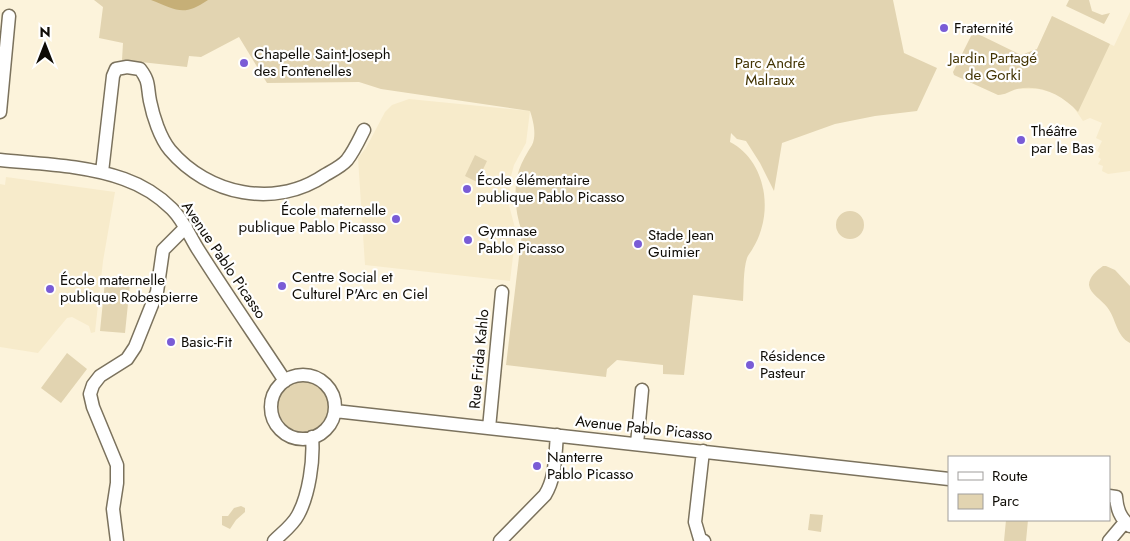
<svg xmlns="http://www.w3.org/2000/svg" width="1130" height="541" viewBox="0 0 1130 541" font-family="Jost,sans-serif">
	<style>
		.built { fill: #f7ebcb }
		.green { fill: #e2d4b1 }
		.water { fill: #c6af77 }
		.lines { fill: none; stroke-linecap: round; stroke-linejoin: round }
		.minor-casing { stroke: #7b725d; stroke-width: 15 }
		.minor { stroke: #fff; stroke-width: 12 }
		.poi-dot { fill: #795cd6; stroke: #fff; stroke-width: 2 }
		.labels { text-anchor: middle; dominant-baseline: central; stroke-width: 4.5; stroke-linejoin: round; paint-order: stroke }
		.poi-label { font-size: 15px; fill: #0e0b05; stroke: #fff; text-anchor: start }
		.park-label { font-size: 15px; fill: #423302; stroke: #fff }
		.street-label { font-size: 15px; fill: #0e0b05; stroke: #fff }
	</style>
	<rect width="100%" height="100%" fill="#fcf3db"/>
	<path class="built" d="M 1130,12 L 1130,171 L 1108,174 L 1102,171 L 1103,166 L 1098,164 L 1101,159 L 1098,157 L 1100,153 L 1097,151 L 1102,141 L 1096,138 L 1102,123 L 1090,118 L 1083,121 L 1072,105 L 1055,93 L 1038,89 L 1019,89 L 1052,16 L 1114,46 Z
		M 409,99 L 530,111 L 526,143 L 514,165 L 510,180 L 509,205 L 516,232 L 510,281 L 365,265 L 358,158 L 366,148 L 385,112 L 392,105 Z
		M 6,177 L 115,192 L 103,261 L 95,332 L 91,333 L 89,326 L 72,317 L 67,318 L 38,353 L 0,347 L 0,184 L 5,185 Z"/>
	<path class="green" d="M 94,0 L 893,0 L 904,53 L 937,68 L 917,111 L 875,116 L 835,124 L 782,143 L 774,191 L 760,163 L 746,141 L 737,139 L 731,133 L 730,142 C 761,158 771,198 761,230 C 759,237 756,243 753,248 C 751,252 748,255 747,258 C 743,271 744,287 743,301 L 693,295 L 684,375 L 663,374 L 663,365 L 617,360 L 607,369 L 606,377 L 506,365 L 522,232 C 515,212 513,190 519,170 C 522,161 527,153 532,145 C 537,135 533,120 530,111 L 381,89 L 359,82 L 267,83 L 239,37 L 201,57 L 189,56 L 187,67 L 122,60 L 123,43 L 99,38 L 103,7 Z
		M 1069,0 L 1089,0 L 1092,11 L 1102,15 L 1110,13 L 1104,24 L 1066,6 Z
		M 1052,16 L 1110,44 L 1078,112 C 1062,95 1041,84 1017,89 C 1010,91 1005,95 998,95 L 954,75 L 953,72 L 972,34 L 976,33 L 1021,55 L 1037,49 Z
		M 475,155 L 487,161 L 477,182 L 465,176 Z
		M836 225a14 14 0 1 1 28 0a14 14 0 1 1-28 0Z
		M 1103,266 L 1106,266 L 1115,270 L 1130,286 L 1130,343 C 1116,336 1116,318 1107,307 C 1102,300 1090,294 1089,285 C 1089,277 1097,270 1103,266 Z
		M 105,281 L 130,284 L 125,333 L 100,331 Z
		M 67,353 L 87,369 L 61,403 L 41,388 Z
		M278 406a26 26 0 1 1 52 0a26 26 0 1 1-52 0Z
		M 241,506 L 245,508 L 245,512 L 236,520 L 230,529 L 222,525 L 222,516 L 228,516 L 234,508 Z
		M 810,514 L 823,515 L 821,532 L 808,530 Z
		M 1006,520 L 1028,520 L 1026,541 L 1004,541 Z"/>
	<path class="water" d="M 151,0 L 208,0 C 183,17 177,10 151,0 Z"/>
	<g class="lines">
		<g class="minor-casing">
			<path id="minor" d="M 0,112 L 9,16
				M 0,160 C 41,164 85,165 124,179 C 141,185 159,196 172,209 C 184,221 190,237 199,251 C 227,295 256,337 285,381
				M 102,172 L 113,76 L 116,69 L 127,67 L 140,69 C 150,82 147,86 150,101 C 153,116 160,138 170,150 C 208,195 275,209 325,175 C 332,171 342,166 347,160 C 354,151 359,140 364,130
				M271 407a32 32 0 1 1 64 0a32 32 0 1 1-64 0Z
				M 335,411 L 949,479
				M 489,428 L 502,292
				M 637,444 L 642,390
				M 703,451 L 695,522 L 700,539 L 704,541
				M 1109,496 L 1116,497 C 1117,509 1120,518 1130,526
				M 117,541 L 113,509 L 117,483 L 117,465 L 93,407 L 90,394 L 93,385 L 100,376 L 127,359 L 135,347 L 157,292 L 163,250 L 186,227
				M 274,541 C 282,533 293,525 298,515 C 309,495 314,460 312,437
				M 500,541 L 545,495 C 556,477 555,456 557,435
				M 1109,541 L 1125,522"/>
		</g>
		<use href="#minor" class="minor"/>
	</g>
	<g class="poi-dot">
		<circle cx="944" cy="28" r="5"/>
		<circle cx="244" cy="63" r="5"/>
		<circle cx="1021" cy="140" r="5"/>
		<circle cx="467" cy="189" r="5"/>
		<circle cx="396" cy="219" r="5"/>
		<circle cx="468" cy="240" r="5"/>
		<circle cx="638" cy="244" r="5"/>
		<circle cx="282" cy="286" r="5"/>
		<circle cx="50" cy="289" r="5"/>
		<circle cx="171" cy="342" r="5"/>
		<circle cx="750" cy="365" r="5"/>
		<circle cx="537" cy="466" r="5"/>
	</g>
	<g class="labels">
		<g class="poi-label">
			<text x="954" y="28">Fraternité</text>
			<text x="254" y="54">Chapelle Saint-Joseph<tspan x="254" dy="17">des Fontenelles</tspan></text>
			<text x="1031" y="131">Théâtre<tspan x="1031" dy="17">par le Bas</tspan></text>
			<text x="477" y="180">École élémentaire<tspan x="477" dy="17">publique Pablo Picasso</tspan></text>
			<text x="386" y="210" text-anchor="end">École maternelle<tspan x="386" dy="17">publique Pablo Picasso</tspan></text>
			<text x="478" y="231">Gymnase<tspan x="478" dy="17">Pablo Picasso</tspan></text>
			<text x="648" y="235">Stade Jean<tspan x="648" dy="17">Guimier</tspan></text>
			<text x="292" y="277">Centre Social et<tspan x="292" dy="17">Culturel P'Arc en Ciel</tspan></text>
			<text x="60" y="280">École maternelle<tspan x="60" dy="17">publique Robespierre</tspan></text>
			<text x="181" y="342">Basic-Fit</text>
			<text x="760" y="356">Résidence<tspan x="760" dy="17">Pasteur</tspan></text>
			<text x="547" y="457">Nanterre<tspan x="547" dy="17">Pablo Picasso</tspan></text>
		</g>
		<g class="park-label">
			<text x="993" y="58">Jardin Partagé<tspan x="993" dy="17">de Gorki</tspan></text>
			<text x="770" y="63">Parc André<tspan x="770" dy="17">Malraux</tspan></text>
		</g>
		<g class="street-label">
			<text transform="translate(224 260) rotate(56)">Avenue Pablo Picasso</text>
			<text transform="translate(479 359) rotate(-85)">Rue Frida Kahlo</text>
			<text transform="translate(644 428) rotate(6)">Avenue Pablo Picasso</text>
		</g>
	</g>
	<rect x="948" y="456" width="162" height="65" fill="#ffffff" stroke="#9f9d9b"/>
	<rect x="958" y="472" width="25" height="8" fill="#ffffff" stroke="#9f9d9b"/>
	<text x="992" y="481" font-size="15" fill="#0e0b05">Route</text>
	<rect x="958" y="494" width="25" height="15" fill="#e2d4b1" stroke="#9f9d9b"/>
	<text x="992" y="506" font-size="15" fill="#0e0b05">Parc</text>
	<g transform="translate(45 45)" stroke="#ffffff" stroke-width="4" paint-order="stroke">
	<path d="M0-4L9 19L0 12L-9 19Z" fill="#0e0b05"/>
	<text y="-8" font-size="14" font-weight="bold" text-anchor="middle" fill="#0e0b05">N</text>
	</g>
</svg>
